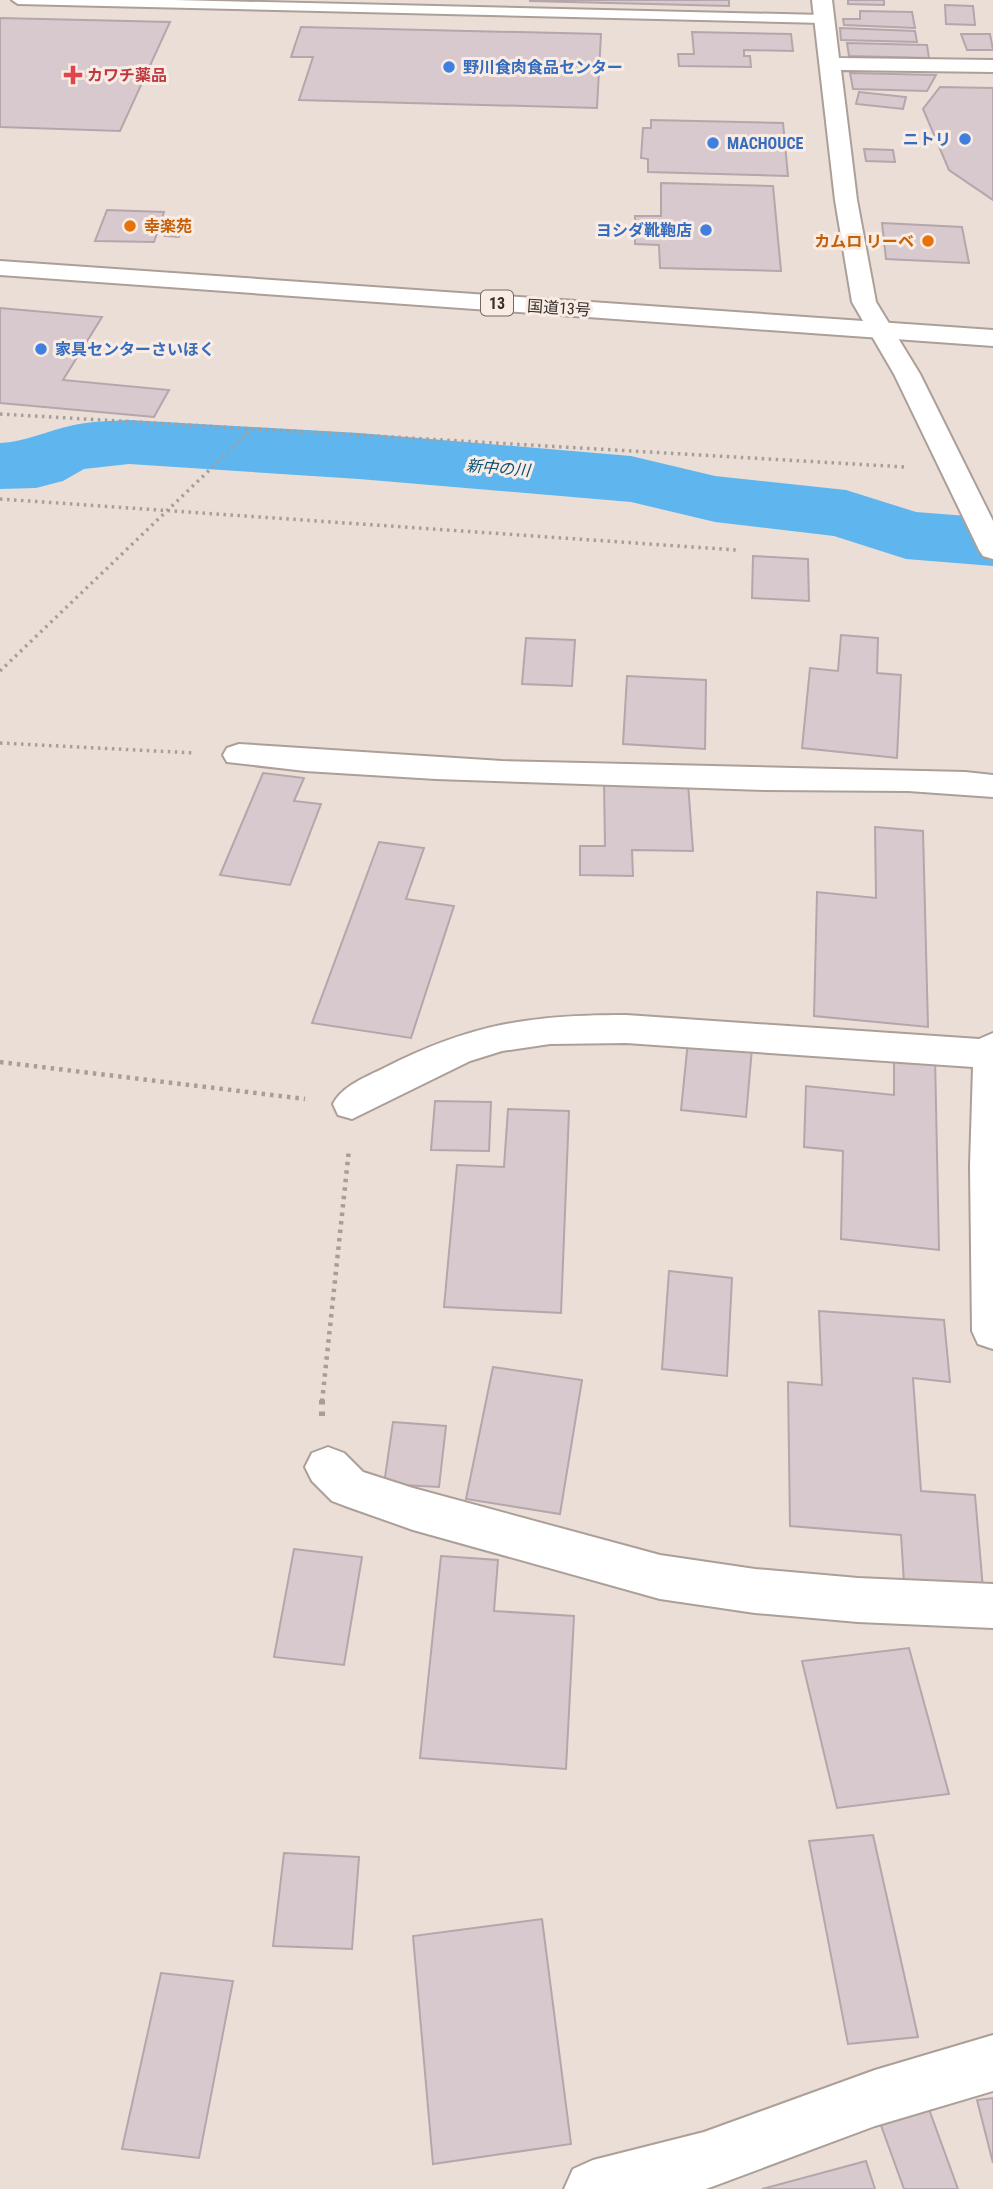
<svg xmlns="http://www.w3.org/2000/svg" width="993" height="2189" viewBox="0 0 993 2189" font-family="'Roboto Condensed','Noto Sans JP',sans-serif">
	<style>
		.lines { fill: none; stroke-linecap: round; stroke-linejoin: round }
		.river { fill: #5fb6ee; fill-rule: evenodd }
		.building { fill: #d7c9cd; stroke: #b4a6ab; stroke-width: 2 }
		.lane-casing { stroke: #ab9f98; stroke-width: 4 }
		.street-casing { stroke: #ab9f98; stroke-width: 4 }
		.highway-casing { stroke: #ab9f98; stroke-width: 4 }
		.path-far2 { stroke: #a89e99; stroke-width: 3.5; stroke-dasharray: 2.5 4.5; stroke-linecap: butt }
		.path-far1 { stroke: #a89e99; stroke-width: 4.5; stroke-dasharray: 3.5 5; stroke-linecap: butt }
		.path { stroke: #a89e99; stroke-width: 6; stroke-dasharray: 4.5 7; stroke-linecap: butt }
		.lane { fill: #fff; fill-rule: evenodd }
		.street { fill: #fff; fill-rule: evenodd }
		.highway { fill: #fff; fill-rule: evenodd }
		.shop-dot { fill: #3f7fe0; stroke: #f9ece4; stroke-width: 2.5 }
		.health-dot { fill: #e0444e; stroke: #f9ece4; stroke-width: 2.5 }
		.food-dot { fill: #e8710a; stroke: #f9ece4; stroke-width: 2.5 }
		.labels { text-anchor: middle; dominant-baseline: central; stroke-width: 6; stroke-linejoin: round; paint-order: stroke }
		.far-shop-label { font-size: 16px; font-weight: bold; fill: #366cbe; stroke: #f9ece4; text-anchor: start }
		.far-health-label { font-size: 16px; font-weight: bold; fill: #be3a42; stroke: #f9ece4; text-anchor: start }
		.far-food-label { font-size: 16px; font-weight: bold; fill: #c56008; stroke: #f9ece4; text-anchor: start }
		.shield { fill: #f9ece4; stroke: #706865; stroke-width: 2 }
		.shield-label { font-size: 16px; font-weight: bold; fill: #35302e }
		.far-street-label { font-size: 16px; fill: #35302e; stroke: #f9ece4 }
		.far-water-label { font-size: 16px; font-style: italic; fill: #0a4f74; stroke: #f9ece4 }
	</style>
	<rect width="100%" height="100%" fill="#ebded7"/>
	<g class="lines">
		<path class="river" d="M 129,420 L 359,433 L 631,456 L 715,476 L 846,490 L 916,512 L 993,518 L 993,566 L 906,559 L 834,536 L 715,522 L 631,502 L 359,479 L 129,464 L 84,469 L 63,481 L 36,488 L 0,489 L 0,443 C 25,442 49,430 74,425 C 92,421 111,421 129,420 Z"/>
	</g>
	<path class="building" d="M 530,0 L 729,0 L 729,6 L 530,1 Z
		M 848,0 L 884,0 L 884,5 L 848,4 Z
		M 945,5 L 973,6 L 975,25 L 946,24 Z
		M 860,11 L 912,12 L 915,28 L 844,25 L 843,19 L 860,19 Z
		M 0,18 L 170,22 L 120,131 L 0,127 Z
		M 301,27 L 601,34 L 597,108 L 299,100 L 313,57 L 291,57 Z
		M 840,28 L 915,31 L 917,42 L 841,40 Z
		M 692,32 L 791,34 L 793,51 L 744,50 L 744,56 L 750,56 L 751,67 L 679,66 L 678,54 L 694,54 Z
		M 961,34 L 990,34 L 993,50 L 967,50 Z
		M 847,43 L 927,45 L 929,58 L 849,56 Z
		M 850,73 L 936,75 L 927,91 L 853,89 Z
		M 940,87 L 993,88 L 993,200 L 949,170 L 923,109 Z
		M 859,92 L 906,97 L 903,109 L 856,104 Z
		M 651,120 L 783,123 L 788,176 L 648,172 L 648,159 L 641,158 L 643,128 L 651,128 Z
		M 864,149 L 893,150 L 895,162 L 866,161 Z
		M 661,183 L 773,186 L 781,271 L 660,268 L 659,245 L 635,244 L 635,216 L 661,216 Z
		M 107,210 L 164,212 L 154,242 L 95,241 Z
		M 174,223 L 183,223 L 179,237 L 165,236 Z
		M 882,223 L 962,227 L 969,263 L 886,259 Z
		M 0,308 L 102,317 L 63,380 L 169,390 L 154,417 L 0,403 Z
		M 753,556 L 808,559 L 809,601 L 752,598 Z
		M 841,635 L 878,638 L 877,673 L 901,675 L 897,758 L 802,748 L 810,668 L 838,671 Z
		M 526,638 L 575,640 L 572,686 L 522,684 Z
		M 627,676 L 706,680 L 705,749 L 623,744 Z
		M 263,773 L 304,778 L 294,801 L 321,804 L 290,885 L 220,875 Z
		M 604,781 L 688,783 L 693,851 L 632,850 L 633,876 L 580,875 L 580,846 L 605,846 Z
		M 875,827 L 923,831 L 928,1027 L 814,1016 L 817,892 L 876,898 Z
		M 379,842 L 424,848 L 406,899 L 454,906 L 411,1038 L 312,1023 Z
		M 688,1041 L 752,1048 L 746,1117 L 681,1110 Z
		M 894,1053 L 935,1057 L 939,1250 L 841,1239 L 843,1151 L 804,1147 L 806,1086 L 894,1095 Z
		M 435,1101 L 491,1102 L 489,1151 L 431,1150 Z
		M 508,1109 L 569,1111 L 561,1313 L 444,1307 L 457,1165 L 504,1167 Z
		M 669,1271 L 732,1278 L 727,1376 L 662,1369 Z
		M 819,1311 L 944,1320 L 950,1382 L 913,1378 L 921,1491 L 975,1495 L 983,1589 L 904,1583 L 901,1535 L 790,1526 L 788,1382 L 822,1385 Z
		M 493,1367 L 582,1380 L 560,1514 L 466,1499 Z
		M 393,1422 L 446,1426 L 439,1487 L 384,1484 Z
		M 294,1549 L 362,1557 L 344,1665 L 274,1657 Z
		M 441,1556 L 498,1560 L 494,1611 L 574,1616 L 566,1769 L 420,1758 Z
		M 909,1648 L 949,1794 L 837,1808 L 802,1661 Z
		M 873,1835 L 918,2037 L 848,2044 L 809,1841 Z
		M 284,1853 L 359,1857 L 352,1949 L 273,1946 Z
		M 542,1919 L 571,2144 L 433,2164 L 413,1936 Z
		M 161,1973 L 233,1981 L 199,2158 L 122,2149 Z
		M 993,2098 L 993,2163 L 977,2100 Z
		M 926,2101 L 958,2189 L 904,2189 L 878,2117 Z
		M 866,2161 L 875,2189 L 762,2189 Z"/>
	<g class="lines">
		<g class="lane-casing">
			<path id="lane" d="M 12,0 L 175,0 L 823,15 L 829,19 L 823,23 L 18,4 Z"/>
		</g>
		<g class="street-casing">
			<path id="street" d="M 812,0 L 832,0 L 839,58 L 993,60 L 993,72 L 841,70 L 857,200 L 876,302 L 920,374 L 993,521 L 993,559 L 983,556 L 979,550 L 894,374 L 852,302 L 835,200 Z
				M 239,744 L 502,761 L 965,772 L 993,775 L 993,797 L 908,791 L 765,790 L 436,779 L 305,771 L 227,762 L 223,755 L 227,748 Z
				M 626,1015 L 979,1039 L 993,1033 L 993,1349 L 978,1344 L 972,1331 L 970,1166 L 973,1067 L 626,1043 L 550,1044 L 502,1051 L 470,1061 L 352,1119 L 338,1115 L 333,1104 C 342,1086 366,1077 384,1068 C 471,1024 529,1015 626,1015 Z
				M 328,1447 L 344,1453 L 363,1472 L 413,1488 L 660,1555 L 755,1569 L 858,1578 L 993,1584 L 993,1628 L 858,1622 L 755,1613 L 660,1599 L 413,1530 L 348,1507 L 332,1501 L 312,1481 L 305,1467 L 312,1453 Z
				M 993,2035 L 993,2091 L 875,2126 L 706,2189 L 564,2189 L 573,2169 L 593,2160 L 704,2132 L 875,2070 Z"/>
		</g>
		<g class="highway-casing">
			<path id="highway" d="M 0,261 L 993,330 L 993,346 L 0,275 Z"/>
		</g>
		<path class="path-far2" d="M 0,414 L 905,467
			M 0,499 L 736,550
			M 0,671 L 247,434 L 250,427
			M 0,743 L 195,753"/>
		<path class="path-far1" d="M 0,1062 L 305,1099
			M 322,1402 L 349,1149"/>
		<path class="path" d="M 322,1400 L 322,1419"/>
		<use href="#lane" class="lane"/>
		<use href="#street" class="street"/>
		<use href="#highway" class="highway"/>
	</g>
	<g class="shop-dot">
		<circle cx="449" cy="67" r="7"/>
		<circle cx="965" cy="139" r="7"/>
		<circle cx="713" cy="143" r="7"/>
		<circle cx="706" cy="230" r="7"/>
		<circle cx="41" cy="349" r="7"/>
	</g>
	<path class="health-dot" d="M69.5 64.5h7v7h7v7h-7v7h-7v-7h-7v-7h7z"/>
	<g class="food-dot">
		<circle cx="130" cy="226" r="7"/>
		<circle cx="928" cy="241" r="7"/>
	</g>
	<g class="labels">
		<g class="far-shop-label">
			<text x="463" y="67">野川食肉食品センター</text>
			<text x="951" y="139" text-anchor="end">ニトリ</text>
			<text x="727" y="143">MACHOUCE</text>
			<text x="692" y="230" text-anchor="end">ヨシダ靴鞄店</text>
			<text x="55" y="349">家具センターさいほく</text>
		</g>
		<g class="far-health-label">
			<text x="87" y="75">カワチ薬品</text>
		</g>
		<g class="far-food-label">
			<text x="144" y="226">幸楽苑</text>
			<text x="914" y="241" text-anchor="end">カムロ リーベ</text>
		</g>
		<rect class="shield" x="481" y="290.5" width="32" height="25" rx="5"/>
		<g class="shield-label">
			<text x="497" y="303">13</text>
		</g>
		<g class="far-street-label">
			<text transform="translate(559 308) rotate(4)">国道13号</text>
		</g>
		<g class="far-water-label">
			<text transform="translate(498 468) rotate(5)">新中の川</text>
		</g>
	</g>
</svg>
